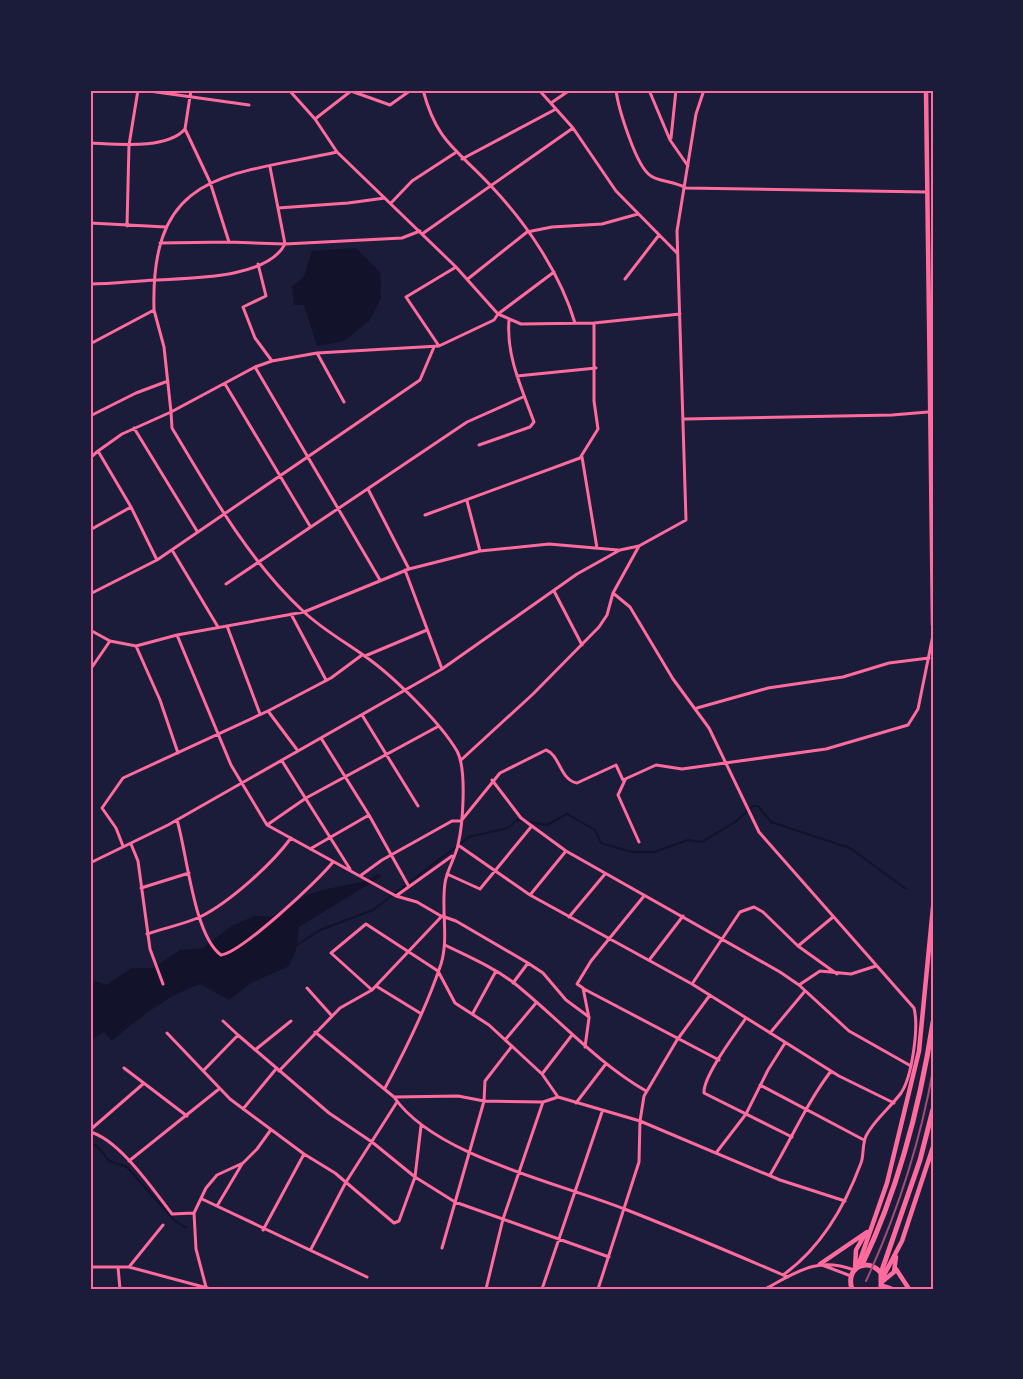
<svg xmlns="http://www.w3.org/2000/svg" width="1023" height="1379" viewBox="0 0 1023 1379" font-family="'Zilla Slab',serif">
	<style>
		.water { fill: #12122b }
		.lines { fill: none; stroke-linecap: round; stroke-linejoin: round }
		.stream { stroke: #12122b; stroke-width: 2 }
		.minor { stroke: #ff6b9d; stroke-width: 3 }
		.primary { stroke: #ff6b9d; stroke-width: 4.5 }
		.trunk { stroke: #ff6b9d; stroke-width: 5 }
		.rail { stroke: #a44b75; stroke-width: 2 }
		.neatline { fill: none; stroke: #ff6b9d; stroke-width: 2 }
	</style>
	<rect width="100%" height="100%" fill="#1b1b3a"/>
	<path class="water" d="M 356,248 L 380,272 L 381,298 L 370,320 L 344,341 L 317,346 L 304,305 L 294,305 L 292,287 L 304,276 L 312,251 Z
		M 377,874 L 382,876 L 299,927 L 296,950 L 289,966 L 251,983 L 229,1000 L 200,984 C 166,996 139,1018 112,1041 L 104,1032 L 90,1041 L 90,979 L 106,985 L 132,968 L 153,968 L 180,950 L 203,948 L 233,925 L 255,916 L 271,917 L 305,896 L 322,890 L 367,881 Z"/>
	<g class="lines">
		<path class="stream" d="M 294,947 L 320,930 L 373,910 L 469,837 L 508,828 L 517,820 L 547,825 L 567,814 L 595,830 L 601,843 L 632,852 L 654,852 L 688,840 L 702,842 L 735,822 L 753,806 L 758,806 L 771,822 L 850,848 L 906,889
			M 90,1143 L 97,1146 L 109,1161 L 127,1167 L 174,1220 L 186,1228"/>
		<path class="minor" d="M 90,90 L 100,90
			M 142,90 L 249,105
			M 191,90 L 185,129 L 210,182 L 229,242 L 285,244 L 402,238 L 420,231
			M 289,90 L 315,119 L 337,152 L 456,267 L 498,314 L 521,324 L 594,323 L 680,314
			M 423,90 C 437,143 457,149 491,186 C 527,224 560,273 575,323
			M 539,90 L 573,128 L 616,191 L 677,253
			M 616,90 C 618,107 636,167 651,176 C 660,182 674,181 686,188 L 927,192
			M 649,90 L 670,140 L 688,166
			M 551,103 L 570,90
			M 315,119 L 351,91 L 390,105 L 411,90
			M 671,138 L 676,90
			M 90,143 C 116,144 167,150 185,129
			M 462,159 L 556,109
			M 391,203 L 412,181 L 455,153
			M 278,208 L 348,203 L 385,198
			M 90,223 L 166,227
			M 127,226 L 129,145 L 138,90
			M 422,234 L 573,128
			M 160,243 L 229,242
			M 258,264 L 266,296 L 243,307 L 255,338 L 272,361
			M 469,278 L 527,232 L 552,227 L 602,224 L 638,214
			M 625,279 L 659,235
			M 90,284 C 112,284 134,281 155,280 C 190,278 267,279 285,244 L 270,167
			M 154,310 L 164,347 L 171,412 L 255,367 L 272,361 L 317,353 L 439,346 L 494,320 L 498,314 L 554,272
			M 90,344 L 154,310 C 150,170 227,176 337,152
			M 439,346 L 406,297 L 456,267
			M 317,353 L 344,402
			M 255,367 L 380,580
			M 517,376 L 596,368
			M 225,384 L 310,526
			M 90,416 L 136,393 L 168,381
			M 684,419 L 892,415 L 928,412
			M 134,428 L 197,531
			M 479,445 L 530,427 L 534,422 C 522,389 506,356 509,320
			M 98,451 L 122,434 L 171,412 L 172,428 C 211,493 248,560 304,612 C 322,629 345,642 366,657 C 393,676 440,722 457,751 C 467,769 463,824 458,845 C 455,858 447,870 445,883 C 441,910 449,938 441,964 C 427,1006 406,1049 385,1088
			M 582,457 L 597,548
			M 90,458 L 98,451 L 131,507 L 157,560
			M 368,489 L 409,569
			M 467,501 L 480,551
			M 425,515 L 580,458 L 598,429 L 594,401 L 594,323
			M 90,530 L 131,507
			M 172,550 L 218,627
			M 405,570 L 442,669
			M 226,584 L 467,422 L 523,397
			M 554,591 L 582,645
			M 613,593 L 630,607 L 673,679 L 709,728 L 759,832 L 914,1008 C 919,1027 912,1077 901,1093 C 890,1108 874,1120 866,1136 C 862,1145 864,1155 861,1163 C 845,1206 821,1248 783,1275
			M 90,594 L 157,560 L 420,380 L 434,347
			M 291,614 L 326,680
			M 227,626 L 260,714
			M 90,630 L 110,641 L 136,646 L 177,635 L 304,612 L 409,569 L 480,551 L 549,544 L 618,550
			M 177,635 L 231,765 L 267,825 L 396,896 L 452,856
			M 136,646 L 160,700 L 178,753
			M 365,656 L 427,630
			M 90,670 L 110,641
			M 697,708 L 768,688 L 843,677 L 889,663 L 929,658
			M 268,711 L 298,751
			M 362,715 L 418,806
			M 321,738 L 369,815 L 408,885
			M 461,760 L 533,694 L 599,627 L 607,615 L 613,593 L 639,546
			M 282,761 L 350,869
			M 492,780 L 521,818 L 566,851 L 780,972 L 799,985 L 849,1031 L 911,1066
			M 625,780 L 618,795 L 639,842
			M 177,820 C 187,853 194,936 221,955 C 241,953 319,880 333,862
			M 267,825 L 306,798 L 437,727
			M 131,844 L 138,861 L 150,949 L 163,984
			M 458,845 L 530,895 L 692,984 L 839,1076 L 894,1103
			M 123,846 L 116,828 L 102,808 L 123,778 L 268,711 L 331,678 L 362,655
			M 310,849 L 369,815
			M 90,863 L 168,825 L 442,669 L 577,574 L 620,550 L 639,546 L 686,520 L 677,231 L 696,114 L 704,90
			M 447,874 L 480,889 L 531,827
			M 360,876 L 382,860 L 452,821 L 461,821 L 500,773 L 546,750 C 560,755 560,780 577,783 L 616,765 L 623,780 L 656,765 L 682,769 L 826,749 L 908,725 L 918,709 L 933,635
			M 141,888 L 189,873
			M 530,895 L 566,851
			M 396,896 L 417,902 L 441,916
			M 569,917 L 605,874
			M 147,934 C 165,928 184,924 200,917 C 230,902 272,864 291,838
			M 445,945 C 469,957 493,967 514,983 C 559,1019 596,1062 646,1091
			M 798,946 L 833,917
			M 650,959 L 683,916
			M 528,963 L 543,973 L 566,1000 L 589,1017
			M 692,984 L 740,912 L 754,907 L 763,912 L 798,946 L 837,974
			M 799,985 L 820,971 L 851,974 L 876,966
			M 376,986 L 420,1013
			M 307,988 L 332,1016
			M 584,989 L 719,1060
			M 372,990 L 331,953 L 366,924 L 438,971 L 455,1003 L 489,1025 L 542,1074 L 558,1097 L 640,1121 L 780,1180 L 845,1201
			M 473,1013 L 496,971
			M 746,1018 C 736,1033 703,1076 704,1093 L 792,1137
			M 223,1021 L 238,1035
			M 315,1032 L 394,1097
			M 167,1033 L 230,1099 L 304,1154
			M 770,1033 L 805,991
			M 505,1040 L 536,1003
			M 512,1046 L 485,1081 L 484,1101 L 458,1096 L 394,1097 C 435,1157 561,1183 627,1210 C 681,1231 734,1254 788,1277
			M 585,1047 L 589,1018 L 583,988 L 577,984 L 591,961 L 644,896
			M 255,1050 L 291,1021
			M 124,1068 L 187,1116
			M 203,1071 L 238,1035 L 329,1113 L 372,1142 L 415,1177 L 455,1202 L 609,1257
			M 279,1071 L 340,1008 L 372,990 L 442,916 L 456,921 L 528,963 L 513,983
			M 542,1074 L 572,1035
			M 760,1085 L 864,1140
			M 576,1103 L 605,1065
			M 243,1109 L 276,1069
			M 90,1130 L 143,1084
			M 90,1132 C 119,1139 154,1191 172,1214 L 194,1213
			M 716,1153 L 746,1114 L 768,1070 L 785,1043
			M 129,1161 L 219,1089
			M 770,1175 C 791,1140 806,1104 831,1071
			M 202,1199 L 367,1277
			M 217,1206 L 242,1164
			M 263,1230 L 304,1154 L 335,1173 L 394,1223 L 399,1221 L 415,1177 L 421,1126
			M 442,1248 L 484,1101 L 543,1102 L 558,1097
			M 311,1249 L 346,1182 L 397,1102
			M 822,1265 L 851,1276
			M 90,1267 L 129,1267 L 211,1289
			M 118,1267 L 120,1289
			M 129,1267 L 163,1225
			M 206,1287 L 196,1249 L 194,1213 L 206,1188 L 217,1175 L 243,1163 L 257,1149 L 270,1131
			M 486,1289 L 503,1219 L 543,1102
			M 542,1289 L 602,1112
			M 598,1289 L 639,1162 L 640,1121 L 644,1096 L 677,1040 L 710,995
			M 765,1289 C 797,1272 817,1256 854,1270"/>
		<path class="primary" d="M 926,90 L 933,625
			M 820,1264 L 867,1232
			M 858,1266 L 887,1183 L 919,1051 L 933,907
			M 855,1269 L 856,1250 L 864,1236
			M 896,1269 L 909,1289
			M 883,1277 L 902,1241 L 933,1147
			M 883,1281 L 894,1272 L 896,1257
			M 883,1286 L 892,1289"/>
		<path class="trunk" d="M 862,1265 C 899,1188 920,1105 933,1022
			M 881,1273 L 920,1160 L 933,1109
			M 852,1289 C 845,1268 867,1256 881,1273 L 881,1289"/>
		<path class="rail" d="M 866,1281 C 897,1214 920,1143 933,1070"/>
	</g>
	<rect width="1023" height="1379" fill="none" stroke="#1b1b3a" stroke-width="183"/>
	<rect x="92" y="92" width="840" height="1196" class="neatline"/>
</svg>
